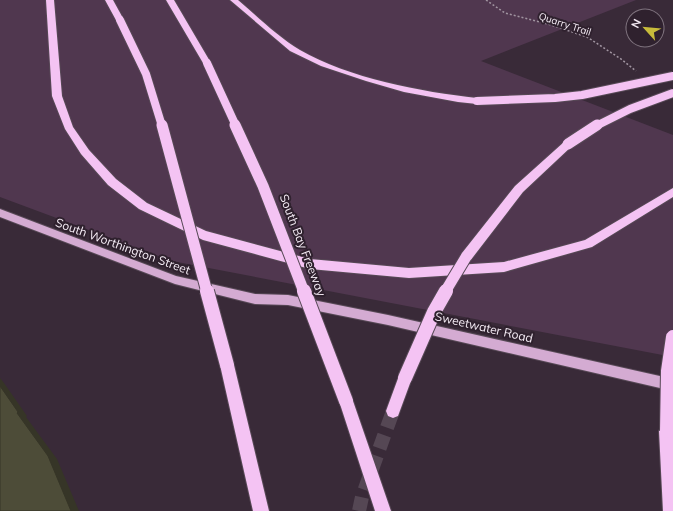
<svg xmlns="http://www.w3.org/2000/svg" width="673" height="511" viewBox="0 0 673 511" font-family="Mulish,sans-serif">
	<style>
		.green { fill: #50374f }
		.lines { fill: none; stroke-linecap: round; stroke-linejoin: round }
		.highway-tunnel { stroke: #554754; stroke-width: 14; stroke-dasharray: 14 8; stroke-linecap: butt }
		.major-casing { stroke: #574956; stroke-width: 2 }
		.highway-casing { stroke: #574956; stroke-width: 2 }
		.path { stroke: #a094a0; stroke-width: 1.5; stroke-dasharray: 2 2; stroke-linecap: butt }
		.major { fill: #d4abd2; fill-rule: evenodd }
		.highway { fill: #f4c3f3; fill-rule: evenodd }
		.highway-bridge-far2-casing { stroke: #574956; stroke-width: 10; stroke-linecap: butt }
		.highway-bridge-far1-casing { stroke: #574956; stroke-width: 13; stroke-linecap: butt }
		.highway-bridge-casing { stroke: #574956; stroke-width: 16; stroke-linecap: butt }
		.highway-bridge-far2 { stroke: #f4c3f3; stroke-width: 8 }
		.highway-bridge-far1 { stroke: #f4c3f3; stroke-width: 11 }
		.highway-bridge { stroke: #f4c3f3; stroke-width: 14 }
		.shaded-wall { fill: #363527 }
		.building { fill: #4d4c38; stroke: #363527 }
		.labels { text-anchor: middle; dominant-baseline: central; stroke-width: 4; stroke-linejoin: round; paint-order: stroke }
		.far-street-label { font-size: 10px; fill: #f6edf6; stroke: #2f212e }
		.street-label { font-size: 12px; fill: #f6edf6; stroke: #2f212e }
	</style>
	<rect width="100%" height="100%" fill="#392a38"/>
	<path class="green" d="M 0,0 L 636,0 L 481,61 L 673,135 L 673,357 L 172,261 L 0,197 Z"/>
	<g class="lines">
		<path class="highway-tunnel" d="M 359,511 L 362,497 L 393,411"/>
		<g class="major-casing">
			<path id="major" d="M 0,209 L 176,276 L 255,294 L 288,295 L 388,315 L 673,379 L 673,391 L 388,325 L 288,305 L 255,304 L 175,284 L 0,217 Z"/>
		</g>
		<g class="highway-casing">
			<path id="highway" d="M 46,0 L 54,0 L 62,96 L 73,127 L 89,150 L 116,179 L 147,203 L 206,231 L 310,259 L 409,268 L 504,262 L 585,240 L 673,188 L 673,197 L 592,247 L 504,272 L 409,278 L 310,269 L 203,240 L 139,209 L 108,185 L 81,154 L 65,129 L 52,96 Z
				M 105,0 L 113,0 L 124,20 L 123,22 L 117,22 Z
				M 166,0 L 174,0 L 211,63 L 210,65 L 207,66 L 203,63 Z
				M 230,0 L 238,0 C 258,17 278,37 300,50 C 348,78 422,92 477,98 L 482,101 L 477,104 L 458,102 L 404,92 L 366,81 L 321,66 L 290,51 Z
				M 568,141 L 573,144 L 572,146 L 523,192 L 470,261 L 466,262 L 462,261 L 460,257 L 462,253 L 515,186 L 564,142 Z
				M 227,358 L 232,360 L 234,365 L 269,511 L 253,511 L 220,365 L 222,360 Z
				M 405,371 L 410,373 L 412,378 L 398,416 L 393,418 L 388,416 L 386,411 L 400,373 Z
				M 346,394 L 351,396 L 353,401 L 391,511 L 375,511 L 339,401 L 341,396 Z
				M 667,423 L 673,427 L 673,511 L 663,511 L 659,431 L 662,426 Z"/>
		</g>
		<path class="path" d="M 486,0 L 505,13 L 548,24 L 587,37 L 621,59 L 636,71"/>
		<use href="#major" class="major"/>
		<use href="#highway" class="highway"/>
		<g class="highway-bridge-far2-casing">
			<path id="highway-bridge-far2" d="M 120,20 L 146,74 L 162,126
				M 207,63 L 236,126
				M 477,101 L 555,98 L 582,95 L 673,76
				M 596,126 L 630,109 L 673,93"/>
		</g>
		<g class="highway-bridge-far1-casing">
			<path id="highway-bridge-far1" d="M 162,125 L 207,292
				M 235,125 L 263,186 L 304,292
				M 568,144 L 597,125
				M 445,292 L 466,257"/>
		</g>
		<g class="highway-bridge-casing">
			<path id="highway-bridge" d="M 207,291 L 227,365
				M 304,291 L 346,401
				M 405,378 L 434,312 L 446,291
				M 667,431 L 668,371 L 673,337"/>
		</g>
		<use href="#highway-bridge-far2" class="highway-bridge-far2"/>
		<use href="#highway-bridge-far1" class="highway-bridge-far1"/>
		<use href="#highway-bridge" class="highway-bridge"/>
	</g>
	<path class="shaded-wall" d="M 0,378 L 4,383 L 27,416 L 26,417 L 57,459 L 79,511 L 71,511 L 17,413 L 0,386 Z"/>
	<path class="building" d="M 0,386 L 18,412 L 17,413 L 48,456 L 71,511 L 0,511 Z"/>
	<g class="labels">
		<g class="far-street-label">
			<text transform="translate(565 24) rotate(18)">Quarry Trail</text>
		</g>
		<g class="street-label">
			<text transform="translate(303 245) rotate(69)">South Bay Freeway</text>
			<text transform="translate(123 246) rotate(20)">South Worthington Street</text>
			<text transform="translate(484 327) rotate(13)">Sweetwater Road</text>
		</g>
	</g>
	<g transform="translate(645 28) rotate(297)"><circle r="19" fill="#2f212e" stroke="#7f737e"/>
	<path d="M0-3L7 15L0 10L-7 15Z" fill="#c7bb3b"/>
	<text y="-6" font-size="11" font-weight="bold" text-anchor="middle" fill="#f6edf6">N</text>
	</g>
</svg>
